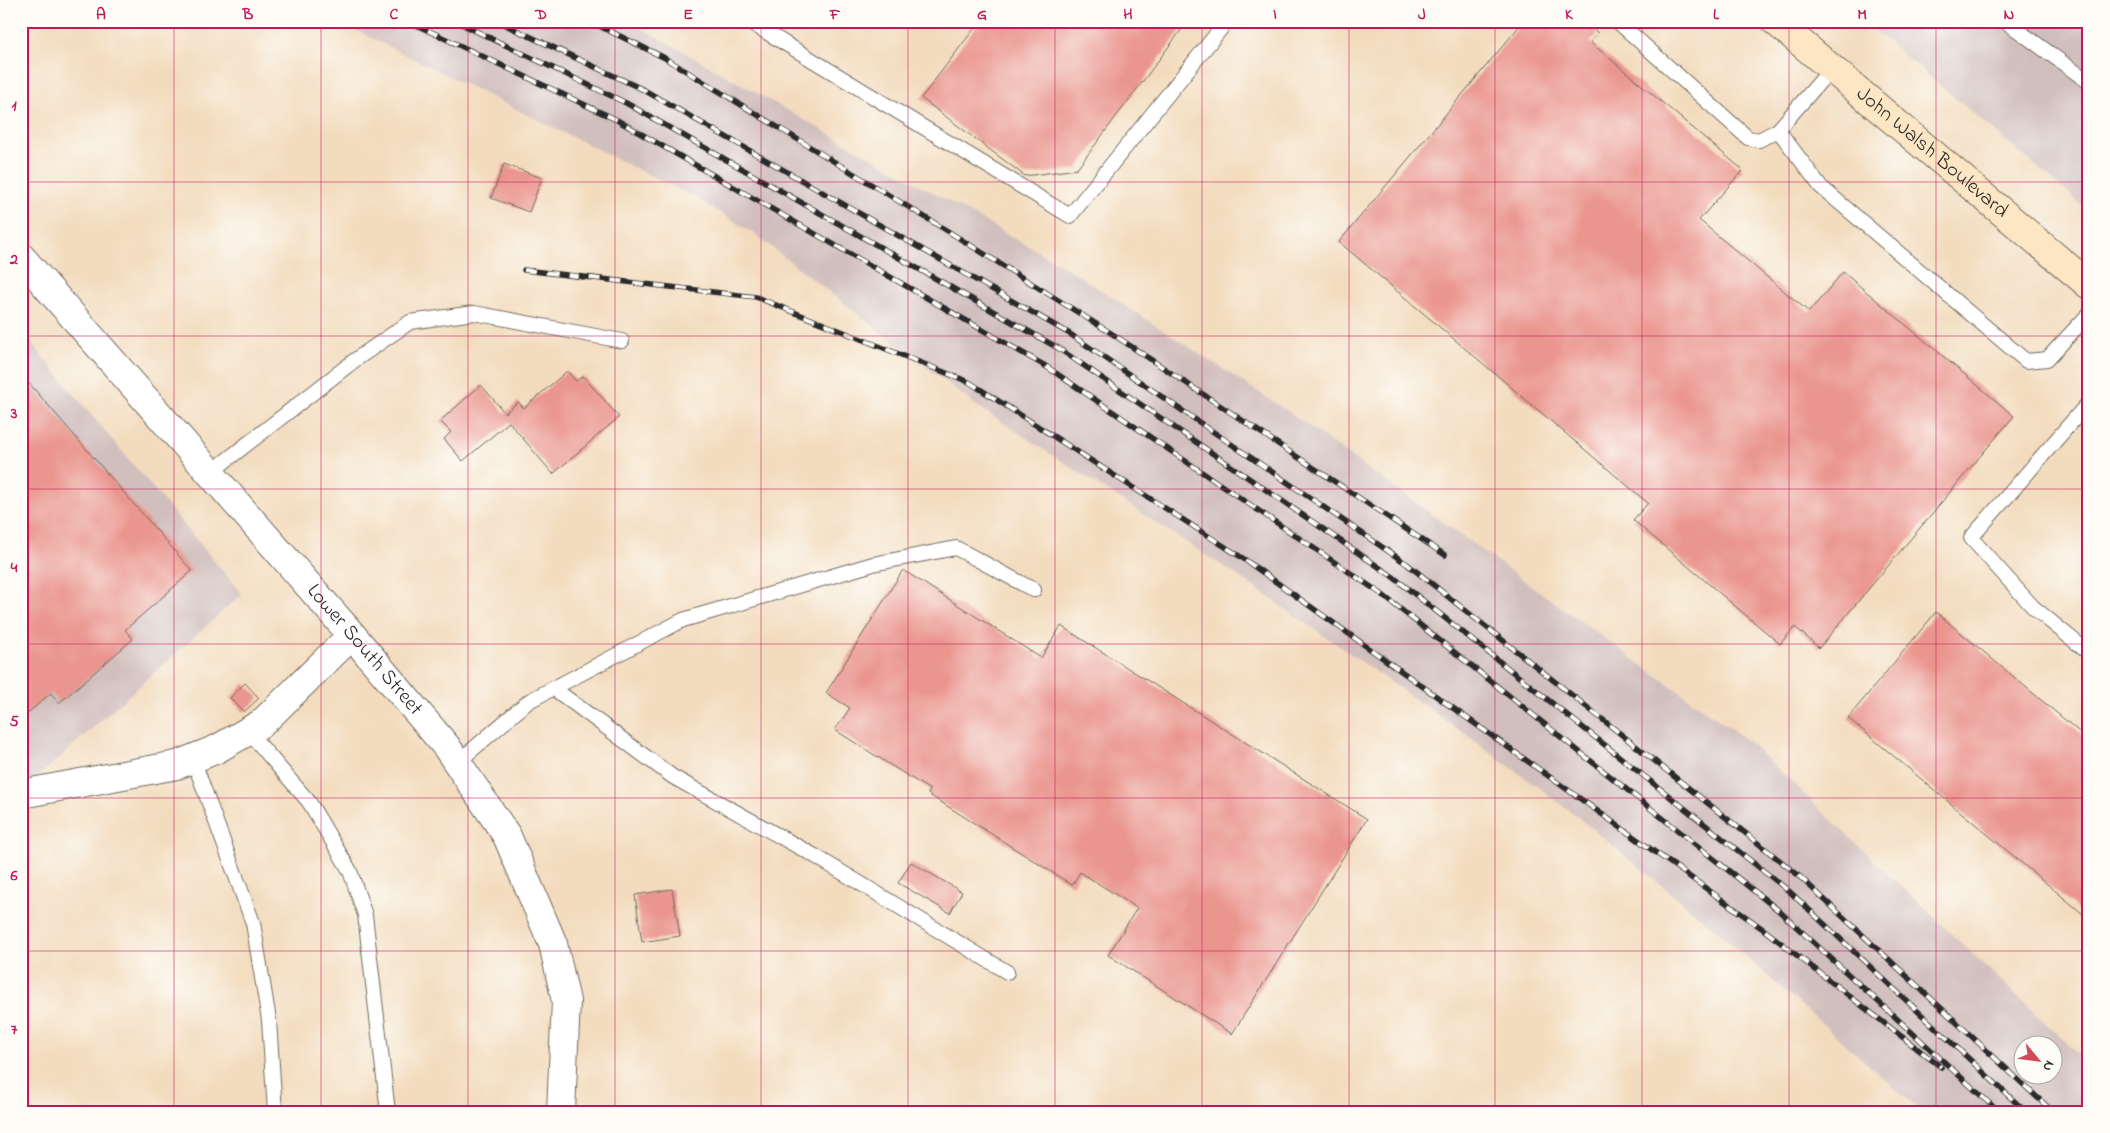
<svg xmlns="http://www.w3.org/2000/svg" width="2110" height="1133" viewBox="0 0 2110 1133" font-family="'Indie Flower',sans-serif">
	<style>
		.industrial { fill: #d1bfbe; fill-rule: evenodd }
		.building { fill: #ea968f }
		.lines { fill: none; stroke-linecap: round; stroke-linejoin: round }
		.lane-casing { stroke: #71695e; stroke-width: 16 }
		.street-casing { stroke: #71695e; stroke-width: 30 }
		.secondary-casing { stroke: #71695e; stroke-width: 30 }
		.lane { stroke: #fff; stroke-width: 14 }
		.street { stroke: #fff; stroke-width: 28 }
		.secondary { stroke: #fce6c4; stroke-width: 28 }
		.rail-casing { stroke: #2b2b2b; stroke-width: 5.5 }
		.rail { stroke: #fdfcf7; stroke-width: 4; stroke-dasharray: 11; stroke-linecap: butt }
		.grid { fill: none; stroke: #c2185b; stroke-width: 1; stroke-opacity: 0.55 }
		.labels { text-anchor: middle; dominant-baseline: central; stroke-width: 4.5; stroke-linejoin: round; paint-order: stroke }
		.street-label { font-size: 21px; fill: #2b2b2b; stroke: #fdfcf7 }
		.neatline { fill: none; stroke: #c2185b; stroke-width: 2 }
		.grid-label { font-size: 16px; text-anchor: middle; font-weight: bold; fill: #c2185b }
	</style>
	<rect width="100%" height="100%" fill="#fdfcf7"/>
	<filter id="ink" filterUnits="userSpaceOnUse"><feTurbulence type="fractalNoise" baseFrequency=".02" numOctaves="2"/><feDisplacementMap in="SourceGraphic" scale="10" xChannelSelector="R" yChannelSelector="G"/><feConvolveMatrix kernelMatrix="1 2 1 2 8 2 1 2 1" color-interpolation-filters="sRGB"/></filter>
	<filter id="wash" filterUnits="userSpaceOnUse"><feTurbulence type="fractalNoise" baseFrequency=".0096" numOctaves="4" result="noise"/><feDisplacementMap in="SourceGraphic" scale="20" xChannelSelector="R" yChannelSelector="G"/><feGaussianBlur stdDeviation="1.12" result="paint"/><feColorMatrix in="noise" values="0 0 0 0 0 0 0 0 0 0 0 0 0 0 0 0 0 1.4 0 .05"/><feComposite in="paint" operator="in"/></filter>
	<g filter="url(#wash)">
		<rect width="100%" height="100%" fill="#f3dcbe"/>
		<path class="industrial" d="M 337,21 L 629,21 L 1067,268 L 1289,412 L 1748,741 L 2089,1064 L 2089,1112 L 1922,1112 L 1716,930 L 1573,813 L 1468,736 L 1244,580 L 977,406 L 753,233 L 696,198 ZM 2022,1046 L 2052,1046 L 2052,1076 L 2022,1076 Z
			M 1864,21 L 2089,21 L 2089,211 Z
			M 21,331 L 242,594 L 21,792 Z"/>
		<g id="blocks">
			<path class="building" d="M 980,21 L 1188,21 L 1077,169 L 1025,176 L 921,98 Z
				M 1520,21 L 1583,21 L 1598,33 L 1590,42 L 1743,170 L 1699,220 L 1809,312 L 1843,272 L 2014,416 L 1819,648 L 1795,627 L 1780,644 L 1633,520 L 1648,503 L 1339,242 L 1522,23 Z
				M 504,164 L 542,178 L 529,212 L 491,198 Z
				M 567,371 L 576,381 L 583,376 L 619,417 L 553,474 L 509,422 L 463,461 L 444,439 L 451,432 L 440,421 L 481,385 L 505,413 L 518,402 L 524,408 Z
				M 21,374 L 192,571 L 125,630 L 133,639 L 59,703 L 51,693 L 21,719 Z
				M 903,570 L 1041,658 L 1061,626 L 1367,819 L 1232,1034 L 1108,955 L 1137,908 L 1080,872 L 1072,885 L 928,794 L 930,790 L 835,730 L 850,708 L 826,693 Z
				M 1936,612 L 2089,740 L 2089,919 L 1848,718 Z
				M 245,683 L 259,698 L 244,712 L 230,698 Z
				M 911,862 L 962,892 L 950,913 L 898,883 Z
				M 672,889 L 680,936 L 642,942 L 635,895 Z"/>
		</g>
	</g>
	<g filter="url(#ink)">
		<use href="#blocks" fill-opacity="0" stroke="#71695e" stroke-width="1"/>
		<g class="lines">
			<g class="lane-casing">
				<path id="lane" d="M 748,21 L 1070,216 L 1227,21
					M 1617,21 L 1748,138 L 1759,140 L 1778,130 L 1831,69
					M 2005,21 L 2089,82
					M 1778,130 L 1821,187 L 2026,361 L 2047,359 L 2089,314
					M 2089,402 L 1971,538 L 2033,607 L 2089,653
					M 210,473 L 355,360 L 410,322 L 474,313 L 622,341
					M 553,688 L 673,777 L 815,856 L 1007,972
					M 248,731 L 309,802 L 350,871 L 365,915 L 388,1112
					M 193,759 L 253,923 L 269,1020 L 275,1112
					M 458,762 L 529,701 L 683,620 L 873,564 L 956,548 L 1034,590"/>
			</g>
			<g class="street-casing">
				<g id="street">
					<path id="s1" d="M 21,257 L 352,635 L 446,746 L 507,836 L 553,944 L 566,1001 L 561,1112"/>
					<path d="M 21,794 L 177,765 L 217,749 L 262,723 L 352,635"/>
				</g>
			</g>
			<g class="secondary-casing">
				<g id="secondary">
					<path id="s2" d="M 1775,21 L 2089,285"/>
				</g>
			</g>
			<use href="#lane" class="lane"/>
			<use href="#street" class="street"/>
			<use href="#secondary" class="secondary"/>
			<g class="rail-casing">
				<path id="rail" d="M 408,21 L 617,120 L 1047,367 L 1380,593 L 1778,910 L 1999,1112
					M 455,21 L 626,103 L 1058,348 L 1392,576 L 1790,892 L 2026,1112
					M 497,21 L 644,90 L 1070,334 L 1407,564 L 1798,875 L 2053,1112
					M 589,21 L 663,57 L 946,230 L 1114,335 L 1445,555
					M 524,270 L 756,297 L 969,382 L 1241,557 L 1763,929 L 1941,1067"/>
			</g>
			<use href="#rail" class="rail"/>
		</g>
	</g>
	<path class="grid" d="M 174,21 L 174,1112M 321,21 L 321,1112M 468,21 L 468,1112M 615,21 L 615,1112M 761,21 L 761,1112M 908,21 L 908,1112M 1055,21 L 1055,1112M 1202,21 L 1202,1112M 1349,21 L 1349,1112M 1495,21 L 1495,1112M 1642,21 L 1642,1112M 1789,21 L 1789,1112M 1936,21 L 1936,1112M 21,182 L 2089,182M 21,336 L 2089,336M 21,489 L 2089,489M 21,644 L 2089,644M 21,798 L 2089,798M 21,951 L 2089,951"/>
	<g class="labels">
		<g class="street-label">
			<text stroke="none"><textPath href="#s2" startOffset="205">John Walsh Boulevard</textPath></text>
			<text stroke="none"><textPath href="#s1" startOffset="522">Lower South Street</textPath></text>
		</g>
	</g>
	<rect width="2110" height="1133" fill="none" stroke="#fdfcf7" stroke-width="55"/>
	<g transform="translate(2038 1060) rotate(119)"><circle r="24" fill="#fdfcf7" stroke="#a9a8a5"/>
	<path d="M0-4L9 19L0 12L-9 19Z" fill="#d1495b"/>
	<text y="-8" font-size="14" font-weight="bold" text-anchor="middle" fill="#2b2b2b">N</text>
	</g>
	<rect x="28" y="28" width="2054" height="1078" class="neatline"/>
	<g class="grid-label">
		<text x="101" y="19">A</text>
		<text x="248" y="19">B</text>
		<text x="394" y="19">C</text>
		<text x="541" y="19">D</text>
		<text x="688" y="19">E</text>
		<text x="835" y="19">F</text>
		<text x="982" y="19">G</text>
		<text x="1128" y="19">H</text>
		<text x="1275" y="19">I</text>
		<text x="1422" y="19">J</text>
		<text x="1569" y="19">K</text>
		<text x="1716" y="19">L</text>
		<text x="1862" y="19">M</text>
		<text x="2009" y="19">N</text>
		<text x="14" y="110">1</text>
		<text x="14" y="264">2</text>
		<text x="14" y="418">3</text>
		<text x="14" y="572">4</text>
		<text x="14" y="726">5</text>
		<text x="14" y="880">6</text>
		<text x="14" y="1034">7</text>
	</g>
</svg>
